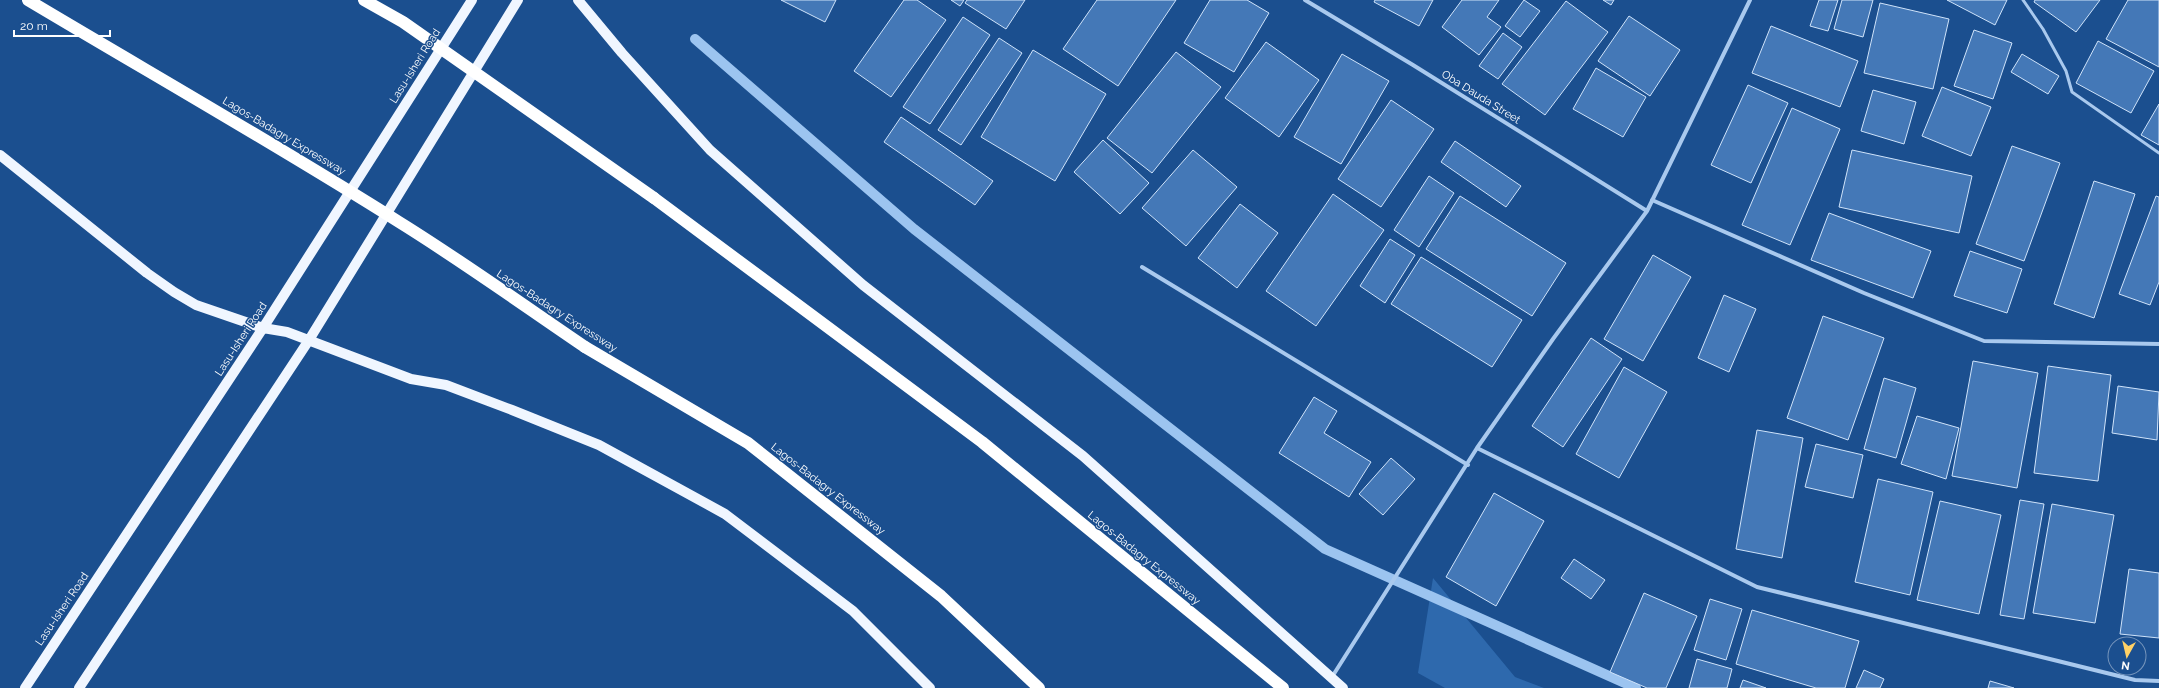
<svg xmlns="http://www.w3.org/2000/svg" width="2159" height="688" viewBox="0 0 2159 688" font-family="Raleway,sans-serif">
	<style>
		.green { fill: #2e69ad }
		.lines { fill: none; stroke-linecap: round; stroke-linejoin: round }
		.stream { stroke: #9cc4f0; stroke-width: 10 }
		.building { fill: #4478b7; stroke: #cfe3fa }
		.lane { stroke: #a9c9ee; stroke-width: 3 }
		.street { stroke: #a9c9ee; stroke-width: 4 }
		.primary { stroke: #f0f6ff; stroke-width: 10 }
		.highway { stroke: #fff; stroke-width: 12 }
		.highway-bridge { stroke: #fff; stroke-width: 12 }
		.labels { text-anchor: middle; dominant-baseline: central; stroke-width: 3; stroke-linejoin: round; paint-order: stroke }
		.street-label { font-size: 11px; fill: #fff; stroke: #1b4f8f }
	</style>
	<rect width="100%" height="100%" fill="#1b4f8f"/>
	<path class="green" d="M 1433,578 L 1515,677 L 1544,688 L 1445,688 L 1418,673 Z"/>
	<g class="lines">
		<path class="stream" d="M 695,39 L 914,229 L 1325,549 L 1636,688"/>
	</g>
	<path class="building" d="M 781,0 L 836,0 L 825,22 Z
		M 904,0 L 917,0 L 946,20 L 891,97 L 854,71 Z
		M 951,0 L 964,0 L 960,6 Z
		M 967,0 L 1025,0 L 1006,29 L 965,3 Z
		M 1097,0 L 1176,0 L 1118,86 L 1063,49 Z
		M 1210,0 L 1247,0 L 1269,13 L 1234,72 L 1184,43 Z
		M 1375,0 L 1433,0 L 1419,26 L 1374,2 Z
		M 1462,0 L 1499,0 L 1487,17 L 1501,27 L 1479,55 L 1442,27 Z
		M 1524,0 L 1540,11 L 1520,37 L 1505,26 Z
		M 1603,0 L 1614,0 L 1611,5 Z
		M 1819,0 L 1838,0 L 1828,31 L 1810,26 Z
		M 1842,0 L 1873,0 L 1863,37 L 1834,29 Z
		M 1947,0 L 2007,0 L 1995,25 Z
		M 2035,0 L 2100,0 L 2076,32 L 2034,2 Z
		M 2128,0 L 2159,0 L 2159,67 L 2106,39 Z
		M 1566,1 L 1608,32 L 1545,115 L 1502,84 Z
		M 1880,3 L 1949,19 L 1933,89 L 1864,73 Z
		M 1629,16 L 1680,50 L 1650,96 L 1598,61 Z
		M 963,17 L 990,35 L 930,124 L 903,107 Z
		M 1771,26 L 1858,61 L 1840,107 L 1752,73 Z
		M 1974,30 L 2012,43 L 1993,99 L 1954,86 Z
		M 1503,33 L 1522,47 L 1498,79 L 1479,66 Z
		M 999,38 L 1022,53 L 961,145 L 938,130 Z
		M 2098,41 L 2154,71 L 2131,113 L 2076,83 Z
		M 1266,42 L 1319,80 L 1279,137 L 1225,98 Z
		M 1033,50 L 1106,94 L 1055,181 L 981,137 Z
		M 1176,52 L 1221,87 L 1152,173 L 1107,138 Z
		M 1342,54 L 1389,81 L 1341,164 L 1294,137 Z
		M 2022,54 L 2059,76 L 2048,94 L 2011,72 Z
		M 1596,68 L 1646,97 L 1623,137 L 1573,109 Z
		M 1748,85 L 1788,103 L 1751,183 L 1711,165 Z
		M 1942,87 L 1991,107 L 1971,156 L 1922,136 Z
		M 1873,90 L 1916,102 L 1904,144 L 1861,131 Z
		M 1391,100 L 1434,129 L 1381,207 L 1338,179 Z
		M 2159,104 L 2159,145 L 2141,135 Z
		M 1792,108 L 1840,129 L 1790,245 L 1742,225 Z
		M 901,117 L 993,181 L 975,205 L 884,142 Z
		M 1103,140 L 1149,183 L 1120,214 L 1074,172 Z
		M 1455,141 L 1521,186 L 1506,207 L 1441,162 Z
		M 2012,146 L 2060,163 L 2024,261 L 1976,244 Z
		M 1193,150 L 1237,187 L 1186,246 L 1142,208 Z
		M 1852,150 L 1972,176 L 1959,233 L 1839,207 Z
		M 1429,176 L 1454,193 L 1419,247 L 1394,230 Z
		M 2094,181 L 2135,194 L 2094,318 L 2054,304 Z
		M 1333,194 L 1384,230 L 1316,326 L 1266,291 Z
		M 1460,196 L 1566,263 L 1532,316 L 1426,249 Z
		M 2156,196 L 2159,197 L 2159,282 L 2150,305 L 2119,294 Z
		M 1240,204 L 1278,233 L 1237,288 L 1198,258 Z
		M 1829,213 L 1931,251 L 1913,298 L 1811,260 Z
		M 1390,239 L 1415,255 L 1385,303 L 1360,286 Z
		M 1970,251 L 2022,269 L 2007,313 L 1954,296 Z
		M 1653,255 L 1691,277 L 1643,361 L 1604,339 Z
		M 1421,257 L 1522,320 L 1492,367 L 1391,304 Z
		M 1724,295 L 1756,309 L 1729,372 L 1698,358 Z
		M 1823,316 L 1884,338 L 1848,440 L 1787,418 Z
		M 1591,338 L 1622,359 L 1563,447 L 1532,426 Z
		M 1973,361 L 2038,373 L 2017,488 L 1952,476 Z
		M 2048,366 L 2111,375 L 2098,481 L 2034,473 Z
		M 1624,367 L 1667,392 L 1619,478 L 1576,454 Z
		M 1884,378 L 1916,388 L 1896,458 L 1864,449 Z
		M 2118,386 L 2159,392 L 2157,440 L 2112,433 Z
		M 1314,397 L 1337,411 L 1324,433 L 1371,462 L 1349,497 L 1279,453 Z
		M 1917,416 L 1959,428 L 1946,479 L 1901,464 Z
		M 1757,430 L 1803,438 L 1782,558 L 1736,549 Z
		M 1816,444 L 1863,455 L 1853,498 L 1805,487 Z
		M 1391,458 L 1415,479 L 1383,515 L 1359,494 Z
		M 1878,479 L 1933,492 L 1910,595 L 1855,582 Z
		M 1494,493 L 1544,521 L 1496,606 L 1446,577 Z
		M 2020,500 L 2044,504 L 2024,619 L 2000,615 Z
		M 1940,501 L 2001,515 L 1979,614 L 1917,600 Z
		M 2052,504 L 2114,515 L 2095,623 L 2033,613 Z
		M 1574,559 L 1605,580 L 1591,599 L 1561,578 Z
		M 2129,569 L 2159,573 L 2159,638 L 2120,634 Z
		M 1644,593 L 1697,616 L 1666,688 L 1647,688 L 1610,672 Z
		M 1710,599 L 1742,609 L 1726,660 L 1694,650 Z
		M 1752,610 L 1859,641 L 1845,688 L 1816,688 L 1736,664 Z
		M 1697,659 L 1732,669 L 1727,688 L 1689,688 Z
		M 1864,670 L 1884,679 L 1880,688 L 1856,688 Z
		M 1743,680 L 1766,688 L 1740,688 Z
		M 1990,681 L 2014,688 L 1988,688 Z"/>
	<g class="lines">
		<path class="lane" d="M 2023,0 L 2043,29 L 2066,71 L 2072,92 L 2159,153"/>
		<path class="street" d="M 1305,0 L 1413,65 L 1647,211
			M 1652,200 L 1864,293 L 1984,341 L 2159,344
			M 1142,267 L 1468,465
			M 1477,448 L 1757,587 L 2135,680 L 2159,681
			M 1332,677 L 1477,448 L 1553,339 L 1647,211 L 1750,0"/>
		<path class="primary" d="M 578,0 L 622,53 L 710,150 L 863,285 L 1083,456 L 1343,688
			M 0,155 L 147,273 L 174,292 L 196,305 L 263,328 L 287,332 L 411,379 L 446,385 L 512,410 L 599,445 L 725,514 L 853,611 L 930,688
			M 25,688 L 263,328 L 472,0
			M 79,688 L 309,340 L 518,0"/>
		<path class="highway" d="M 654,198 L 982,442 L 1283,688
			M 585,347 L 748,443 L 941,596 L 1039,688"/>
		<path class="highway-bridge" d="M 28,0 C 152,74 277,145 399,222 C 462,261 523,305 585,347
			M 364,0 L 403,22 L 654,198"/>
	</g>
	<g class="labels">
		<g class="street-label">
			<text transform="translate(415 66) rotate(-58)">Lasu-Isheri Road</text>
			<text transform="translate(1481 97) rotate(32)">Oba Dauda Street</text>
			<text transform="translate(284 136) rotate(31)">Lagos-Badagry Expressway</text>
			<text transform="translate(557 311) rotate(33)">Lagos-Badagry Expressway</text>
			<text transform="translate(241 339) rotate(-57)">Lasu-Isheri Road</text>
			<text transform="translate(828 489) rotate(38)">Lagos-Badagry Expressway</text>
			<text transform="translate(1144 558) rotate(39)">Lagos-Badagry Expressway</text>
			<text transform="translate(62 609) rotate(-56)">Lasu-Isheri Road</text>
		</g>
	</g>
	<g transform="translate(2127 656) rotate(188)"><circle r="19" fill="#1b4f8f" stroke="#7695bc"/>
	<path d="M0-3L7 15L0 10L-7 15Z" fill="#ffd166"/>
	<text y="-6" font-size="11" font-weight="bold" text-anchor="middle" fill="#ffffff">N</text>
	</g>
	<path d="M14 30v6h96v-6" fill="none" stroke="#ffffff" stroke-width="2"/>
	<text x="20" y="30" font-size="12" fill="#ffffff" stroke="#1b4f8f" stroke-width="3" paint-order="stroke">20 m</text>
</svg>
